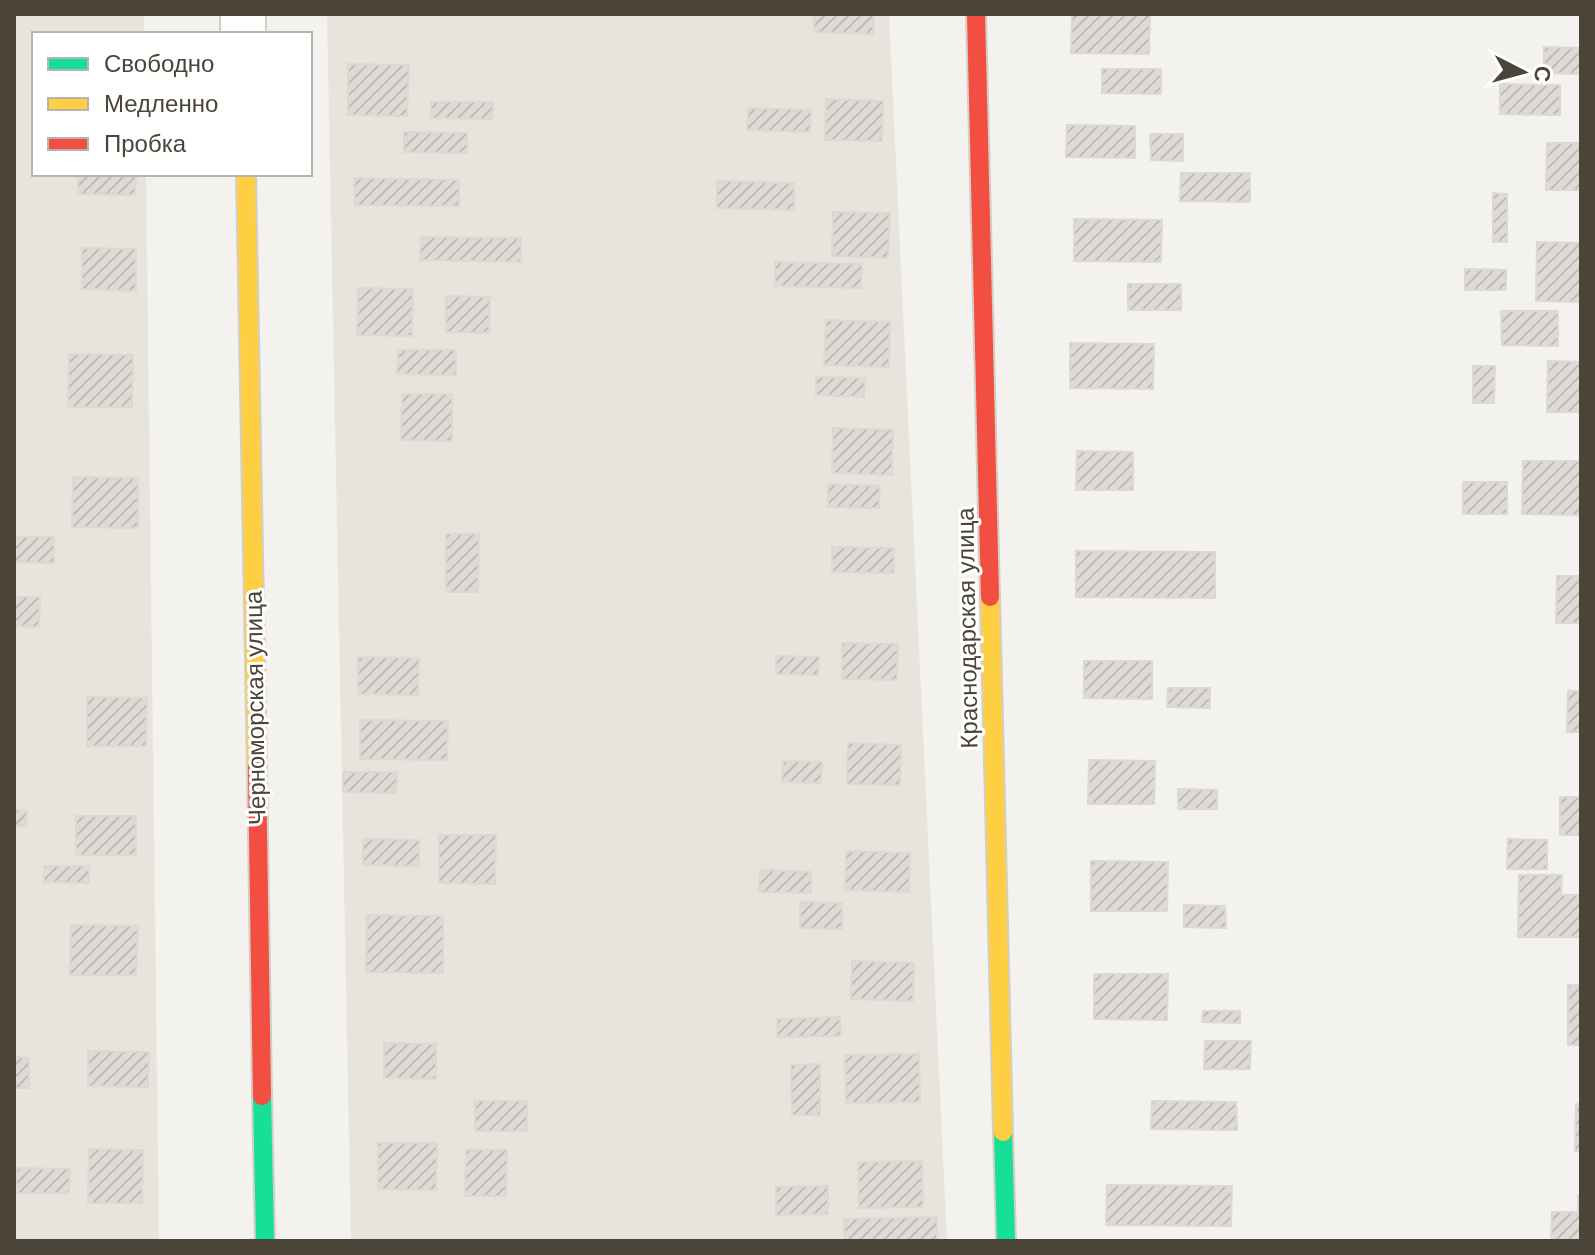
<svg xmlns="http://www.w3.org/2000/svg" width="1595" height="1255" viewBox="0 0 1595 1255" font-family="'DM Sans',sans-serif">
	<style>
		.residential { fill: #e7e4dc }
		.building { fill: url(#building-hatch); stroke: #dcd9d4; stroke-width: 2 }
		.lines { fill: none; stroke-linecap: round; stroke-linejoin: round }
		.street-casing { stroke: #d2d0cb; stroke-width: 48 }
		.fast-casing { stroke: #d3cfc5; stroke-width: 22 }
		.slow-casing { stroke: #d3cfc5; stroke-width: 22 }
		.jam-casing { stroke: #d3cfc5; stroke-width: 22 }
		.street { stroke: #fdfdfc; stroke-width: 44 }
		.fast { stroke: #16e098; stroke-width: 18 }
		.slow { stroke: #ffcf43; stroke-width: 18 }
		.jam { stroke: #f24e42; stroke-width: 18 }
		.labels { text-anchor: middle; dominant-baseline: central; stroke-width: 6; stroke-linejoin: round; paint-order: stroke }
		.street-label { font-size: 24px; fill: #4b4439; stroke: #fff }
	</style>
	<defs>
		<pattern id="building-hatch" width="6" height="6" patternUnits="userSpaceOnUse" patternTransform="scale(2)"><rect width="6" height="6" fill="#dedbd6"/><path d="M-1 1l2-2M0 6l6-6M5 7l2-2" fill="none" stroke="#c0bdb8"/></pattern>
	</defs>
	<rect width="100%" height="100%" fill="#f4f2ee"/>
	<path class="residential" d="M 14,14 L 144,14 L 144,34 L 34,34 L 34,174 L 146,174 L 159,1241 L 14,1241 Z
		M 327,14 L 889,14 L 947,1241 L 351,1241 Z"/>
	<path class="building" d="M 814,14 L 874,14 L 873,34 L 814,32 Z
		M 1072,14 L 1150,14 L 1149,54 L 1071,53 Z
		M 1544,47 L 1581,48 L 1581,74 L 1544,73 Z
		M 348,64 L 409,65 L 407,116 L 348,115 Z
		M 1102,69 L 1161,69 L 1161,94 L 1102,93 Z
		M 1500,84 L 1560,85 L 1560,115 L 1500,114 Z
		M 826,99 L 883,101 L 882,141 L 825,140 Z
		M 431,102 L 493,102 L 492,119 L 431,118 Z
		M 748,108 L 811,110 L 810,132 L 747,130 Z
		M 1067,125 L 1135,126 L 1135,158 L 1066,157 Z
		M 404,132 L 467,133 L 467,153 L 404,152 Z
		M 1150,134 L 1183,134 L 1183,161 L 1151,160 Z
		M 1547,143 L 1581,143 L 1581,190 L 1546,190 Z
		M 1181,173 L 1250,173 L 1250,202 L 1180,201 Z
		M 78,174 L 136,174 L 135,195 L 78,194 Z
		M 354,178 L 459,180 L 459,206 L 355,205 Z
		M 717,181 L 794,183 L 794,210 L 717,208 Z
		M 1493,193 L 1507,194 L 1507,242 L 1493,242 Z
		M 833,212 L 890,213 L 888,258 L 832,256 Z
		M 1074,219 L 1162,220 L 1161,262 L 1074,261 Z
		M 421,237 L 521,238 L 521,262 L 420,260 Z
		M 1537,242 L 1581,243 L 1581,302 L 1536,301 Z
		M 82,248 L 136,249 L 136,291 L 82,289 Z
		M 775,262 L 862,264 L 861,288 L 775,286 Z
		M 1465,269 L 1506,270 L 1506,290 L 1465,290 Z
		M 1128,284 L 1181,284 L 1181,310 L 1128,310 Z
		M 358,288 L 413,289 L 412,336 L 357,335 Z
		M 446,296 L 490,297 L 489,333 L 446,332 Z
		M 1501,311 L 1558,311 L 1558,346 L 1502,345 Z
		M 826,320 L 890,322 L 889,367 L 824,365 Z
		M 1070,343 L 1154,344 L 1153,389 L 1070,388 Z
		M 398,350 L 456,350 L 456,375 L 397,374 Z
		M 69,354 L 133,355 L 132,407 L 68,407 Z
		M 1548,361 L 1581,362 L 1581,412 L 1547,412 Z
		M 1473,366 L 1495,366 L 1494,403 L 1473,403 Z
		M 816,377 L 865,378 L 864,397 L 816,395 Z
		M 402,394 L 452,394 L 452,441 L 401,440 Z
		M 833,428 L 893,430 L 892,475 L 832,473 Z
		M 1077,451 L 1133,452 L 1133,490 L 1076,490 Z
		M 1523,461 L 1581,461 L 1581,515 L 1522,514 Z
		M 73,477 L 138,478 L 138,528 L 72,527 Z
		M 1463,482 L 1507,482 L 1507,514 L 1463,514 Z
		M 828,484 L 880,486 L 879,508 L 828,507 Z
		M 446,534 L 479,534 L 478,592 L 446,592 Z
		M 14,537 L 54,537 L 54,563 L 14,562 Z
		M 832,547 L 894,548 L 894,573 L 832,572 Z
		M 1076,551 L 1215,552 L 1215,598 L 1076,597 Z
		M 1557,576 L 1581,576 L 1581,623 L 1556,623 Z
		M 14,597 L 40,597 L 39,627 L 14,626 Z
		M 842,643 L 898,644 L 897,680 L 842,679 Z
		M 776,656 L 819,657 L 818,675 L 776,674 Z
		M 358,657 L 419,658 L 418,695 L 358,694 Z
		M 1084,661 L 1152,661 L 1152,699 L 1084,698 Z
		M 1168,688 L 1210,688 L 1210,708 L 1167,707 Z
		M 1568,691 L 1581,691 L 1581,732 L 1567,732 Z
		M 87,697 L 147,698 L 146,746 L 87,746 Z
		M 360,720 L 448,721 L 447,760 L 360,759 Z
		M 848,743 L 901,745 L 900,785 L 847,784 Z
		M 1089,760 L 1155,761 L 1154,804 L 1088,804 Z
		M 783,761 L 822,762 L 821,783 L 782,782 Z
		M 343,772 L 397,772 L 396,793 L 343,792 Z
		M 1178,789 L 1217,790 L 1217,809 L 1178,809 Z
		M 1560,797 L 1581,797 L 1581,835 L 1560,835 Z
		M 14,810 L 27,810 L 26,826 L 14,826 Z
		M 76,816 L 136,816 L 136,855 L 76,855 Z
		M 439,835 L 496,835 L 495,884 L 439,883 Z
		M 363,839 L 419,840 L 419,866 L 363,865 Z
		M 1508,839 L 1547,840 L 1547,869 L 1507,869 Z
		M 846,851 L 910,853 L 909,892 L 845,890 Z
		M 1091,861 L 1168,862 L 1167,911 L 1091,911 Z
		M 44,866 L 89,866 L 89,883 L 44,882 Z
		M 760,870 L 811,872 L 811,893 L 759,892 Z
		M 1519,875 L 1562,875 L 1561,895 L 1581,895 L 1581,937 L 1518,937 Z
		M 800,902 L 842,903 L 842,929 L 800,928 Z
		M 1184,905 L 1225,906 L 1226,928 L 1184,927 Z
		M 367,915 L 443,916 L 443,973 L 366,972 Z
		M 71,925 L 138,926 L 136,975 L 70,975 Z
		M 852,961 L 914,963 L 913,1001 L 851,999 Z
		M 1094,974 L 1168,974 L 1167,1020 L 1094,1019 Z
		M 1568,985 L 1581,985 L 1581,1045 L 1568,1045 Z
		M 1203,1011 L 1240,1011 L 1240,1023 L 1202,1022 Z
		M 840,1017 L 841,1036 L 777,1037 L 777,1019 Z
		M 1205,1041 L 1251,1041 L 1250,1069 L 1204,1069 Z
		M 384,1043 L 436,1044 L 436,1079 L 384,1078 Z
		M 88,1051 L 149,1052 L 148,1087 L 88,1086 Z
		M 919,1054 L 920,1102 L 846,1103 L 845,1055 Z
		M 14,1057 L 29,1058 L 29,1088 L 14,1088 Z
		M 820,1064 L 820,1115 L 792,1115 L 791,1065 Z
		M 475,1101 L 527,1101 L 527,1131 L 475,1131 Z
		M 1152,1101 L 1236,1102 L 1237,1130 L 1151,1129 Z
		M 1576,1104 L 1581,1105 L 1581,1151 L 1575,1151 Z
		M 378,1143 L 437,1143 L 436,1190 L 378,1189 Z
		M 89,1149 L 143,1150 L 142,1203 L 88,1203 Z
		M 466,1150 L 507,1150 L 506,1196 L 465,1196 Z
		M 922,1161 L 923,1207 L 859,1208 L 858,1162 Z
		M 16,1168 L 70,1169 L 69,1193 L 16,1193 Z
		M 1107,1185 L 1232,1186 L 1231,1226 L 1106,1225 Z
		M 828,1186 L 828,1214 L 776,1215 L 776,1187 Z
		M 1578,1195 L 1581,1195 L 1581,1241 L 1551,1241 L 1552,1212 L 1578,1212 Z
		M 937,1217 L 937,1241 L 845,1241 L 844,1219 Z"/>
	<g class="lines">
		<g class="street-casing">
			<path id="street" d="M 243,14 L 243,34"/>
		</g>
		<g class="fast-casing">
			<path id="fast" d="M 262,1096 L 265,1241
				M 1003,1132 L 1006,1241"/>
		</g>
		<g class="slow-casing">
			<path id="slow" d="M 246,174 L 257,768
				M 990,597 L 1003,1132"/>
		</g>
		<g class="jam-casing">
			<path id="jam" d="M 976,14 L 990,597
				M 257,768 L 262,1096"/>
		</g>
		<use href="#street" class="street"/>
		<use href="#fast" class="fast"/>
		<use href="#slow" class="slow"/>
		<use href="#jam" class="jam"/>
	</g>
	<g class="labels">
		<g class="street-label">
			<text transform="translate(967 628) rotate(-91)">Краснодарская улица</text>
			<text transform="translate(255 708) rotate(-91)">Черноморская улица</text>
		</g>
	</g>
	<rect width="1595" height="1255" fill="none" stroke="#4b4439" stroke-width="32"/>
	<rect x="32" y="32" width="280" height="144" fill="#ffffff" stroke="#b7b4b0" stroke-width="2"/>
	<rect x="48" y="58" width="40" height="12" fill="#16e098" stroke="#b7b4b0" stroke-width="2"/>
	<text x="104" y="72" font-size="24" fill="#4b4439">Свободно</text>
	<rect x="48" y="98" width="40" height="12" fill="#ffcf43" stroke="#b7b4b0" stroke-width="2"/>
	<text x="104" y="112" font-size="24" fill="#4b4439">Медленно</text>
	<rect x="48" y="138" width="40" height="12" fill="#f24e42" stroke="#b7b4b0" stroke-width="2"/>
	<text x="104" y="152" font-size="24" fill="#4b4439">Пробка</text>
	<g transform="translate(1523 72) rotate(96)" stroke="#ffffff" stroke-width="6" paint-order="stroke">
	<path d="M0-6L14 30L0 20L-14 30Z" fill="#4b4439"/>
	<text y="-12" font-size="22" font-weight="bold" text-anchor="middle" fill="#4b4439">С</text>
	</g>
</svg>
